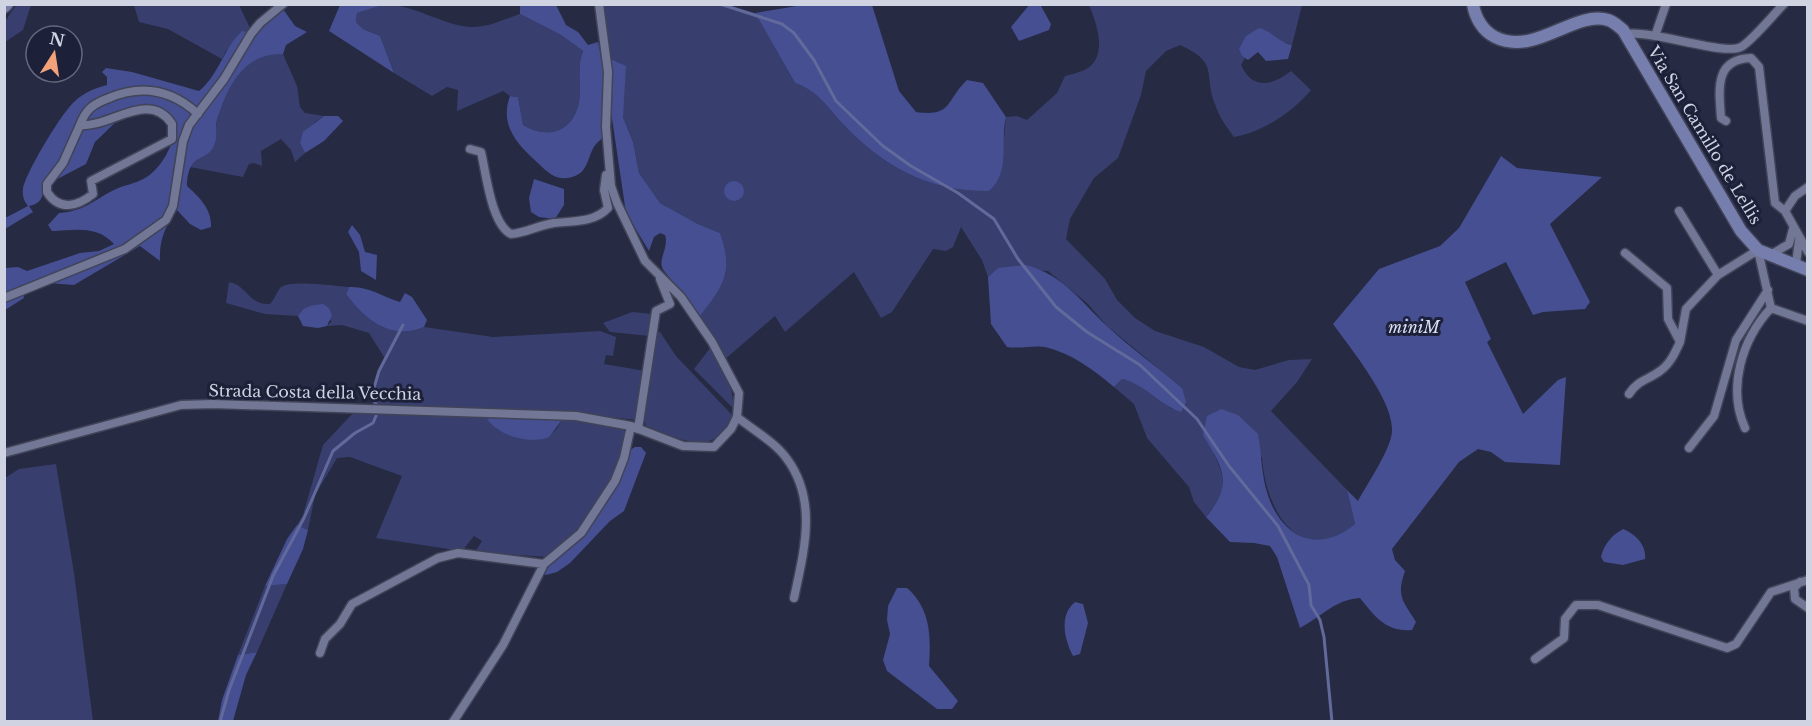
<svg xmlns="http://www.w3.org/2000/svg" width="1812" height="726" viewBox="0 0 1812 726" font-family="'Libre Baskerville',serif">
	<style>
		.green { fill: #383f6e }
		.forest { fill: #454f92 }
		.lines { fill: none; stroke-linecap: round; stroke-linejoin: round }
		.stream { stroke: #62699b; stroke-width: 3 }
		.street-casing { stroke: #414458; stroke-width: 11 }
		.secondary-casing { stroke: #414458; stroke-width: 15 }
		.street { stroke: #717794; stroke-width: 8 }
		.secondary { stroke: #767eae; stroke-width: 12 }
		.labels { text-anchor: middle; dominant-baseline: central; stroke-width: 6; stroke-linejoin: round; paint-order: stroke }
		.street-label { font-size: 16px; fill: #cfd3e2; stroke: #1c2038 }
		.park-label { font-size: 16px; font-style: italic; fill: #dbe0f4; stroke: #1c2038 }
	</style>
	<rect width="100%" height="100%" fill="#262a42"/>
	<path class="green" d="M 17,4 L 31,5 L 23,30 L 5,42 L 5,21 Z
		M 382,4 C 417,5 441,25 471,27 C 487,28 505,19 520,14 L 561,35 L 583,51 C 576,69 582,84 579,102 C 573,132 548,140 523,125 L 518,97 L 510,96 L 503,91 L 457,111 L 458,90 L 447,87 L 432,96 L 394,73 L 380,36 L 363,29 L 356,22 L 357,13 Z
		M 134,5 L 239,5 L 250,28 L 226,51 L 222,59 L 168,29 L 139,22 Z
		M 603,5 L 728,5 L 755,13 L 795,83 C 818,91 827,107 843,124 C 883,167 930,192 989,191 L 1001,172 L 1006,117 L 1017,116 L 1027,120 L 1057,93 L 1065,76 C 1072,74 1082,72 1088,68 C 1108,54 1096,22 1089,5 L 1302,5 L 1292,45 L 1277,40 L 1265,30 L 1242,56 L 1245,58 L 1241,65 C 1253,91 1273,85 1291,71 L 1311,90 C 1293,112 1261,133 1234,137 C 1226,126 1219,117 1215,104 C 1203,73 1220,63 1180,45 L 1166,51 L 1146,71 L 1141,95 L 1118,158 L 1094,178 L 1070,219 L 1066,239 L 1105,279 L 1117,300 L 1135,318 L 1155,331 L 1204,347 L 1239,367 L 1255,370 L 1289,360 L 1312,359 L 1297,382 L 1271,411 L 1347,490 L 1355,524 C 1299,570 1265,509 1262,457 L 1214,454 C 1228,483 1225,492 1206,517 L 1194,502 L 1189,487 L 1147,438 L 1134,404 L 1114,387 L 1122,379 L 1133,381 L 1172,409 L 1182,388 L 1106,325 L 1088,304 L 1048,271 L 998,268 L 988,277 L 982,260 L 961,227 L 953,247 L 946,251 L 933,249 L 892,312 L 881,318 L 854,272 L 785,332 L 775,316 L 724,360 L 700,316 C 724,286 734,271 720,233 L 698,224 L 660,203 L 645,182 L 639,173 L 633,142 L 623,117 L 620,63 L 611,59 Z
		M 270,54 L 283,54 L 297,86 L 300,107 L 305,113 L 324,116 L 315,122 L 300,143 L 305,153 L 295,162 L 291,150 L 281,139 L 261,151 L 262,166 L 254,163 L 249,164 L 243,177 L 190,167 C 197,157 208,155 214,145 C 218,138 215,129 217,122 C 221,102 235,71 252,60 C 257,57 264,56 270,54 Z
		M 229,282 C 247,285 248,305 270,304 C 275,299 276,293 280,288 C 288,279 336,286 349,287 L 346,294 C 365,320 391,341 424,327 L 493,337 L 600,331 L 616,337 L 613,356 L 606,355 L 604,364 L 645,371 L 637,420 L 566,412 L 374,404 L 370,397 L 384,357 L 369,333 L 342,325 L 327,326 L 332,321 L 301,311 L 298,316 L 265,314 L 226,303 Z
		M 632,312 L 652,314 L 650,336 L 610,332 L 603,323 Z
		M 658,332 L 660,332 L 676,356 L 733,416 C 714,460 679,438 646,426 C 637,407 654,353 658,332 Z
		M 711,347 L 730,385 L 735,410 L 694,369 Z
		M 353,413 L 493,416 L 497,429 C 522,440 548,449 562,420 L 591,421 L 624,428 C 629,458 601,508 580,529 C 570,539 559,548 548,557 L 475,552 L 482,541 L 474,536 L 462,551 L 376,538 L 402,476 L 350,457 L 337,458 L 315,495 L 308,530 L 297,525 L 303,515 L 323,445 Z
		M 56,464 L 74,573 L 93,721 L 5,721 L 5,478 L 19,469 Z
		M 287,584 L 257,652 L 238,655 L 265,586 Z"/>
	<path class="forest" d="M 809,4 L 872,5 L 899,91 L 916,112 C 953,117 945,101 967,80 L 983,83 L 1006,117 C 1000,142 1011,172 989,191 C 930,192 883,167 843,124 C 827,107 818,91 795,83 L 755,13 Z
		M 1030,4 L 1041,6 L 1051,24 L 1049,30 L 1019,41 L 1011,27 Z
		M 340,5 L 382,5 L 357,13 L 356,22 L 363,29 L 380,36 L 394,73 L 329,31 Z
		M 520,5 L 556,5 L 566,25 L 578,32 L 588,45 L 598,42 L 604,71 L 605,137 C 585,147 593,169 575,176 C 559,182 550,175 539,164 C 518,145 499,126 510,96 L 518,97 L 523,125 C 548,140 573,132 579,102 C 582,84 576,69 583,51 L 561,35 L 520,14 Z
		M 283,9 L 295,26 L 307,32 L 286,45 L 283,54 C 243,53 228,86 217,120 C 215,127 218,136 215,143 C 208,164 188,150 187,186 C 199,197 212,209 211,227 L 201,230 L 190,224 L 177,210 C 165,227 159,240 160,261 L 140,246 L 74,285 L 35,282 L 23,288 L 24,298 L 5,310 L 5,268 L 18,267 L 27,271 L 80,253 L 99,251 L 114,244 C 97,225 75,230 52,231 L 48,225 L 59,213 C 85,211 92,201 114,190 C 124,185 135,184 145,178 C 161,169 174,145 175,127 L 158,109 L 120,118 L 95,142 L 86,164 L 44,186 C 43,197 41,204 29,206 L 33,212 L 5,229 L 5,218 L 28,206 C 24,201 22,196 23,189 C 26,172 61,114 74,102 C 83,93 95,88 107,85 L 107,77 L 102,72 L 106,68 L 132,72 L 199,91 C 219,75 223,49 242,31 L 257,34 L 268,20 Z
		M 1259,28 C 1272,31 1278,42 1292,45 L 1288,59 L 1266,61 L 1258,52 L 1248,60 L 1242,56 L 1239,49 L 1246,36 Z
		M 611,59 L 626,66 L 623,117 L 633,142 L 639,173 L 660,203 L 698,224 L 720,233 C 734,271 724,286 700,316 C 694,306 663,272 662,267 C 659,258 669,246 665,235 L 660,233 L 654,237 L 649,251 L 626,213 L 610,105 Z
		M 324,116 L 338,116 L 343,121 L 324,141 L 305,153 L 300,143 L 303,132 Z
		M 1501,156 L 1517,168 L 1602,177 L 1550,224 L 1590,302 L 1585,309 L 1543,312 L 1533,315 L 1506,262 L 1465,282 L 1491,339 L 1487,342 L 1523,414 L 1558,380 L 1566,377 L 1560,465 L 1505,462 L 1491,452 L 1478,449 L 1459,462 L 1392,549 L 1395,560 L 1405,571 C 1396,597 1403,600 1416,622 L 1412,630 C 1386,632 1375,617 1360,598 C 1336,599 1321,617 1300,628 L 1277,557 L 1270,546 L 1254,543 L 1230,542 L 1206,517 C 1233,484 1224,469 1203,435 L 1207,416 L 1221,409 L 1238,415 L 1258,434 C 1261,449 1261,465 1264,480 C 1273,529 1311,560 1355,524 L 1347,490 L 1358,501 C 1367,484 1393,447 1392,429 C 1392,399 1351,349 1333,324 L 1379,269 L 1440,246 L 1459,228 Z
		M 534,179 L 564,189 L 564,205 L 555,219 L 539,217 L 531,212 L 529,198 Z
		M724 191a10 10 0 1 1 20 0a10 10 0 1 1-20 0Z
		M 352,225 L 360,235 L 365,252 L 377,255 L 376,280 L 361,271 L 359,252 L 348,232 Z
		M 1026,265 C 1065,276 1079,300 1107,326 C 1130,348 1158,367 1182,388 L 1186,402 L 1181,412 C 1159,405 1145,384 1122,379 L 1114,387 C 1094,370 1071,353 1045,347 C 1035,345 1020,349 1007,347 L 991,324 L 988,277 L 998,268 Z
		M 349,287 C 369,286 383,297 400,302 L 405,293 L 412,297 L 427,320 L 424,327 C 391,341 365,320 346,294 Z
		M 323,304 L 329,308 L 332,315 L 327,326 L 318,328 L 303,326 L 298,316 C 303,306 313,305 323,304 Z
		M 493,416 L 562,420 L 549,437 C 530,445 499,436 487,419 Z
		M 635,447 L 641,447 L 646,453 L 624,511 L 610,521 L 570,563 L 557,572 L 546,575 L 543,572 L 548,564 L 579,539 L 630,450 Z
		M 297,525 L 308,530 L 303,549 L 287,584 L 265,586 L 287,539 Z
		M 1623,529 C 1636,534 1647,546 1645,559 L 1623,565 L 1604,562 L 1601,557 C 1604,544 1612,535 1623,529 Z
		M 897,588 L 907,588 C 931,609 931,637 929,666 L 958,701 L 952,709 L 937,709 L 887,671 L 883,660 L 890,634 L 887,620 L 888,606 Z
		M 1075,602 L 1083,604 L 1088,623 L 1080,654 L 1073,656 C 1064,639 1059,615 1075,602 Z
		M 257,652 L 246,675 L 233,721 L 218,721 L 222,700 L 238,655 Z"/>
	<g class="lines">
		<path class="stream" d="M 720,4 L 782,24 L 794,33 L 814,60 L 836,101 L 883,146 L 911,166 L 958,193 L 994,219 L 1018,259 L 1056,307 L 1087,332 L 1140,365 L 1197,419 L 1229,466 L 1278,526 L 1309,585 L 1311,605 L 1320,620 L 1324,637 L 1332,722
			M 376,404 L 371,398 L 379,371 L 403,325
			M 220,722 L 229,690 L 273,576 L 304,518 L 333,451 L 355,433 L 373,423 L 376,416"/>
		<g class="street-casing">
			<path id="street" d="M 1626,34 C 1653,30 1725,56 1741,47 C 1751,42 1774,14 1784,4
				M 1655,36 L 1666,4
				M 1726,121 L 1721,118 C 1719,90 1714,59 1751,58 L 1759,67 L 1775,203 L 1785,211 L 1808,252
				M 80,125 L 63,163 L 47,184 L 47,192 C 59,211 77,207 93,194 L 91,181 L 172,139 L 172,124 C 149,89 110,128 80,125 C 86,109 93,104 109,98 C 142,84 172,90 198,114
				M 470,149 L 481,152 C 486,172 491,224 511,234 C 526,233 539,225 554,223 C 572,221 594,223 608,208 L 604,190 L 606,175
				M 1679,211 L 1718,275
				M 1785,211 L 1795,196 L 1808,187
				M 1758,250 L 1771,308
				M 1625,253 L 1667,288 L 1668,319 L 1680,342 L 1686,309 L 1718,275 L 1758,250
				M 1772,254 L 1789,244 L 1793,229
				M 1796,264 L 1799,240
				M 4,298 L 125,249 L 166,220 L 173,206 L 183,141 L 189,125 L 224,79 L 251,34 L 260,23 L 283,4
				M 1771,308 L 1808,321
				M 1629,394 C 1638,380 1648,380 1660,371 C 1670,364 1675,353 1680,342
				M 737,417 C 753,430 775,442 787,459 C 818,501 804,551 794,598
				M 1745,428 C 1727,388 1742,339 1771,308
				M 638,429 L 656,311 L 670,304 L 660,279
				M 1689,448 L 1714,416 L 1736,340 L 1768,290
				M 4,453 L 181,405 L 213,404 L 576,416 L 631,426 L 683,446 L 714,447 L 731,429 L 737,417 L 739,393 L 712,342 L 681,297 L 645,261 L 617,203 L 611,186 L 606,127 L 608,72 L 599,4
				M 1800,582 L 1794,588 L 1795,599 L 1808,608
				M 320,653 L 325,639 L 340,624 L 352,604 L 438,558 L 458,553 L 544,564
				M 1535,659 L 1564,638 L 1565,619 L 1576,605 L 1598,605 L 1727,648 L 1736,644 L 1771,592 L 1808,580
				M 453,722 L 503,645 L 544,564 L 581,533 L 615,481 L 624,458 L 631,426"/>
		</g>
		<g class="secondary-casing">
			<path id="secondary" d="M 1473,4 C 1475,18 1483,31 1495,37 C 1535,57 1574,10 1608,20 C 1613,21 1619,27 1623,30 L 1741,231 L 1758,250 L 1808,270
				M 4,7 L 7,4"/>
		</g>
		<use href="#street" class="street"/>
		<use href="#secondary" class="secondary"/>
	</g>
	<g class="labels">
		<g class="street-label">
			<text transform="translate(1705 135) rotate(59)">Via San Camillo de Lellis</text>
			<text transform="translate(315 392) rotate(1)">Strada Costa della Vecchia</text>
		</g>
		<g class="park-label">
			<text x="1414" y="327">miniM</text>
		</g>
	</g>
	<rect width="1812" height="726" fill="none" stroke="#cfd3e2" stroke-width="12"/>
	<g transform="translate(54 54) rotate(12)"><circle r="28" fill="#1c2038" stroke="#64687c" stroke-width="1.5"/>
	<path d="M0-4.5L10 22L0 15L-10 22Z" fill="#f1a27b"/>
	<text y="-9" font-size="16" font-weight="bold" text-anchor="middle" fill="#cfd3e2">N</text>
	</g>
</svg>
